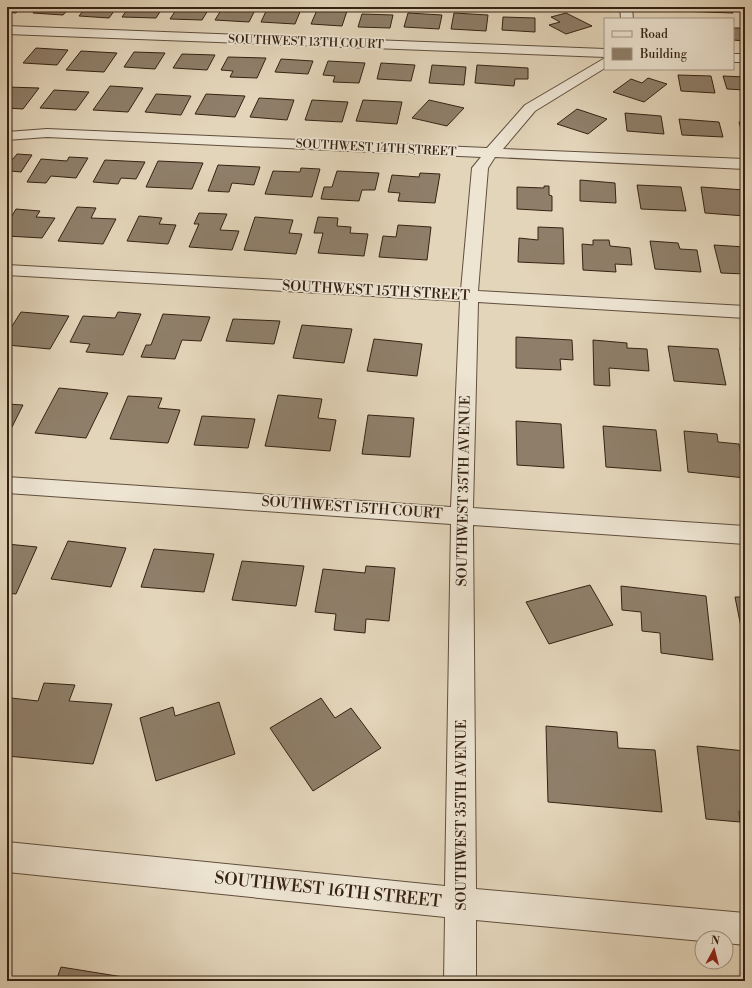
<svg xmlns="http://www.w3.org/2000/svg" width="752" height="988" viewBox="0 0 752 988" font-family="'Libre Bodoni',serif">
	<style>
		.building { fill: #8f7f6a; stroke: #352213 }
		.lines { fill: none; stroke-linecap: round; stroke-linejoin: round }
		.street-casing { stroke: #604f3d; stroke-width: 2 }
		.street { fill: #ede4d2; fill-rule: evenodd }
		.labels { text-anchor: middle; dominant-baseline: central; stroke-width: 3.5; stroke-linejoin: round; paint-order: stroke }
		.far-street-label { font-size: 12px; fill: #352213; stroke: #ede4d2 }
		.street-label { font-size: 14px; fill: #352213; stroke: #ede4d2 }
		.near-street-label { font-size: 17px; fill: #352213; stroke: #ede4d2 }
	</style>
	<rect width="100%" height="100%" fill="#e3d5ba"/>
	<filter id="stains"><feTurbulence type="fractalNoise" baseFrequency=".005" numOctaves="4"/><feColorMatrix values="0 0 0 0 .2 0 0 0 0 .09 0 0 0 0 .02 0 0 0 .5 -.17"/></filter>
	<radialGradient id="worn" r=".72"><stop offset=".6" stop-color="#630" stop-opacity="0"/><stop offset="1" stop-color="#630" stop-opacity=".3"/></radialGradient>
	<path class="building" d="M 7,7 L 21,7 L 16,13 L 7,12 Z
		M 38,7 L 70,7 L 63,15 L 33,13 Z
		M 86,7 L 117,7 L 109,18 L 79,16 Z
		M 129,7 L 163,7 L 156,18 L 122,17 Z
		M 178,7 L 210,7 L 202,20 L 170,19 Z
		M 223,7 L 239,7 L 256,8 L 249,22 L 215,20 Z
		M 268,7 L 302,7 L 295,24 L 261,22 Z
		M 678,7 L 731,7 L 733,13 L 679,11 Z
		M 317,10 L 347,11 L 342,26 L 311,24 Z
		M 408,13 L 442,15 L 439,29 L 404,27 Z
		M 454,13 L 488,15 L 486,31 L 451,29 Z
		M 566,13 L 592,26 L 566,34 L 549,25 L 560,22 L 551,17 Z
		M 362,14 L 393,15 L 390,28 L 358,27 Z
		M 503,17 L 535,18 L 535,32 L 502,30 Z
		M 733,28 L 741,28 L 745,41 L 733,40 Z
		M 36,48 L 68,50 L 57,65 L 23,63 Z
		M 81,51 L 117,53 L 104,72 L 66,70 Z
		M 134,52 L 165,53 L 155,69 L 124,67 Z
		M 182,54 L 215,55 L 207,70 L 173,68 Z
		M 228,57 L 266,58 L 257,78 L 230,77 L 233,71 L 221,70 Z
		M 281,59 L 313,61 L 308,74 L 275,72 Z
		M 328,61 L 365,63 L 359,83 L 333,82 L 335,76 L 323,75 Z
		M 381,63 L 415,65 L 411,81 L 377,79 Z
		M 432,65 L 466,67 L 464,85 L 429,83 Z
		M 477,65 L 528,68 L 528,79 L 515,79 L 514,86 L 475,83 Z
		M 678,75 L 711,76 L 715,93 L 681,91 Z
		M 723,76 L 745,77 L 745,90 L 727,89 Z
		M 648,78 L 667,84 L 644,102 L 613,92 L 631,79 L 642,83 Z
		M 110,86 L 143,88 L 128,112 L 93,110 Z
		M 7,87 L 39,88 L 23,109 L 7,108 Z
		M 54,90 L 89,92 L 76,110 L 40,108 Z
		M 156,94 L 191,96 L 181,115 L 145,112 Z
		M 206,94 L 245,96 L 235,117 L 195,114 Z
		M 259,98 L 294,100 L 287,120 L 250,117 Z
		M 312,100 L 348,102 L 342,122 L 305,120 Z
		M 363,100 L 402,102 L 397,124 L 356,121 Z
		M 429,100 L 464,108 L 447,126 L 412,118 Z
		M 577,109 L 607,119 L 588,134 L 557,124 Z
		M 625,113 L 661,116 L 664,134 L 627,131 Z
		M 679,119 L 719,122 L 723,137 L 682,135 Z
		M 739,122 L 745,123 L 745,140 L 744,140 Z
		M 17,154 L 32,155 L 21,172 L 10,171 L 7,175 L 7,159 L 13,159 Z
		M 69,157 L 88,158 L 76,178 L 51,176 L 46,183 L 27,182 L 41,159 L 67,161 Z
		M 105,160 L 145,162 L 136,179 L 121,178 L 118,184 L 93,182 Z
		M 158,161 L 203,163 L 192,189 L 146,187 Z
		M 218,165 L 260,167 L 254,185 L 232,183 L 229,192 L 208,191 Z
		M 301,168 L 320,169 L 312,197 L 265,194 L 273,171 L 300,172 Z
		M 337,171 L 379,173 L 375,190 L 362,190 L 359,201 L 321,199 L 324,187 L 332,187 Z
		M 420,173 L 440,174 L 435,203 L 398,201 L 400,193 L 388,192 L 392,175 L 419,177 Z
		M 580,180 L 615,183 L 616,203 L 580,201 Z
		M 637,185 L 681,187 L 686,211 L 641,209 Z
		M 544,186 L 549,186 L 549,195 L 552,196 L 552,211 L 517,209 L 517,187 L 544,188 Z
		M 701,187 L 745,190 L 745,216 L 705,213 Z
		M 77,207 L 96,208 L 91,218 L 116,219 L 103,244 L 58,241 Z
		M 16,209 L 40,211 L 36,217 L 55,218 L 42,238 L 7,236 L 7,224 Z
		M 199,213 L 227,214 L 220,230 L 239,231 L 232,250 L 189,247 L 199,224 L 194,224 Z
		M 139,216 L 162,218 L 159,224 L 176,225 L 168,244 L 127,241 Z
		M 255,217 L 293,220 L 289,233 L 302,234 L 296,254 L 244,250 Z
		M 318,217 L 338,218 L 337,226 L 351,227 L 350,233 L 368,234 L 364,256 L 318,253 L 323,233 L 314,233 Z
		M 398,225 L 431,227 L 427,260 L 379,257 L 383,236 L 396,237 Z
		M 538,227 L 563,228 L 564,264 L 518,262 L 519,238 L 538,240 Z
		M 593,240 L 609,240 L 610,246 L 630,248 L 632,265 L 615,264 L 616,272 L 583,270 L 582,244 L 593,245 Z
		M 650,241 L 678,243 L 680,249 L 697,250 L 701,272 L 655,269 Z
		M 714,245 L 745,247 L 745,274 L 721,273 Z
		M 21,312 L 69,316 L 50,349 L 7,345 L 7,334 Z
		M 118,312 L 141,314 L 123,355 L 86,352 L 90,344 L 70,342 L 83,316 L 115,318 Z
		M 163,314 L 210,317 L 201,341 L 182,340 L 175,359 L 141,357 L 146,345 L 151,345 Z
		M 233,319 L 280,321 L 274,344 L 226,341 Z
		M 302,325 L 352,329 L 344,363 L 293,358 Z
		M 516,337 L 572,340 L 573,360 L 560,359 L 561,370 L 516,368 Z
		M 374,339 L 422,344 L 417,376 L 367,371 Z
		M 593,340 L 627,343 L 627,348 L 647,349 L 649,371 L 609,368 L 610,386 L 594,385 Z
		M 668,346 L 718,349 L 726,385 L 674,381 Z
		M 740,348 L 745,348 L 745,372 Z
		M 59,388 L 108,393 L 86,438 L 35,433 Z
		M 278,395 L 322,399 L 318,418 L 336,420 L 330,451 L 265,446 Z
		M 128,396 L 162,398 L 158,408 L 180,410 L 168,443 L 110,439 Z
		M 7,404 L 23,405 L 9,433 L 7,433 Z
		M 368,415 L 414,418 L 410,457 L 362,454 Z
		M 202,416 L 255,419 L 248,448 L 194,445 Z
		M 516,421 L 561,424 L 564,468 L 517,465 Z
		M 603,426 L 656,430 L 661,471 L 606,467 Z
		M 684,431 L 717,434 L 718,442 L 739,444 L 745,478 L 688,472 Z
		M 68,541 L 126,548 L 111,587 L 51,579 Z
		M 7,544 L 37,547 L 16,594 L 7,593 Z
		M 154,549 L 214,554 L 204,592 L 141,587 Z
		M 242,561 L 304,566 L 296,606 L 232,600 Z
		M 366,566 L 395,568 L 389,621 L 366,619 L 365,633 L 334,630 L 336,614 L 315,612 L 323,569 L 365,573 Z
		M 590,585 L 613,625 L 549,644 L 526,602 Z
		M 621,586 L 706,596 L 713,660 L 661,653 L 660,633 L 642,631 L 641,612 L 622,610 Z
		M 735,597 L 745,597 L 745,647 Z
		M 44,683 L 75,685 L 69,701 L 112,704 L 93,764 L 7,756 L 7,709 L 11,698 L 38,701 Z
		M 321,698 L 335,718 L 351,708 L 381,748 L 313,791 L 270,728 Z
		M 219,702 L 235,754 L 156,781 L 140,718 L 173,707 L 175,716 Z
		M 546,726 L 617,732 L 618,748 L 655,750 L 662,812 L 548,802 Z
		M 697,746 L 745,751 L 745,812 L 739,811 L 740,822 L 706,819 Z
		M 61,967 L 148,981 L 56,981 Z"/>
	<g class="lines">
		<g class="street-casing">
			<path id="street" d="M 620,7 L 632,7 L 633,19 L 621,19 Z
				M 7,26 L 605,49 L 605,57 L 7,34 Z
				M 733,54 L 745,54 L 745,62 L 733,62 Z
				M 605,58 L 605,68 L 535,111 L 503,149 L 745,159 L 745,169 L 495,157 L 488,168 L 478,291 L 745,306 L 745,318 L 478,302 L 473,508 L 745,526 L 745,544 L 473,525 L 476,889 L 745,913 L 745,945 L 726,943 L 726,938 L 702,938 L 702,941 L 476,920 L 476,981 L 444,981 L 445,917 L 7,872 L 7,842 L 445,886 L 451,524 L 7,493 L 7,477 L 451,507 L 460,301 L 7,275 L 7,265 L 461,290 L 472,168 L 481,157 L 47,137 L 7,140 L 7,132 L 47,129 L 487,148 L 525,105 Z"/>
		</g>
		<use href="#street" class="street"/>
	</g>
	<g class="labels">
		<g class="far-street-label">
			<text transform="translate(306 42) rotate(2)">SOUTHWEST 13TH COURT</text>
			<text transform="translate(376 148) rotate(3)">SOUTHWEST 14TH STREET</text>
		</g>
		<g class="street-label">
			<text transform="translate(376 291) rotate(3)">SOUTHWEST 15TH STREET</text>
			<text transform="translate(464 491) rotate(-89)">SOUTHWEST 35TH AVENUE</text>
			<text transform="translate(352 508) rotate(4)">SOUTHWEST 15TH COURT</text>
			<text transform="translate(462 815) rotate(-90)">SOUTHWEST 35TH AVENUE</text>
		</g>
		<g class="near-street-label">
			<text transform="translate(328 890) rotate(6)">SOUTHWEST 16TH STREET</text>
		</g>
	</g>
	<rect width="752" height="988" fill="none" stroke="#e3d5ba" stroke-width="24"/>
	<rect x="8" y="8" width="736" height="972" fill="none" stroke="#352213" stroke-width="2"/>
	<rect x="12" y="12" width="728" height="964" fill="none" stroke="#352213"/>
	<rect x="604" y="18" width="130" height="52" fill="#ede4d2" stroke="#a39686"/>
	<rect x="612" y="31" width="20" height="6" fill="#ede4d2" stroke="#a39686"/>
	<text x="640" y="38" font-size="12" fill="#352213">Road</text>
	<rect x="612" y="48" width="20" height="12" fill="#8f7f6a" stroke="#a39686"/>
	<text x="640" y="58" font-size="12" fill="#352213">Building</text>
	<g transform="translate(714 950) rotate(7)"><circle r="19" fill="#ede4d2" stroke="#a39686"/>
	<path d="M0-3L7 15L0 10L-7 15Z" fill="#8f2418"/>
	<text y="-6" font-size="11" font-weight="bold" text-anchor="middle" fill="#352213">N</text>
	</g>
	<rect width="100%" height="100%" filter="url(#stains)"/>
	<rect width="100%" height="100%" fill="url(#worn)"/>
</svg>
